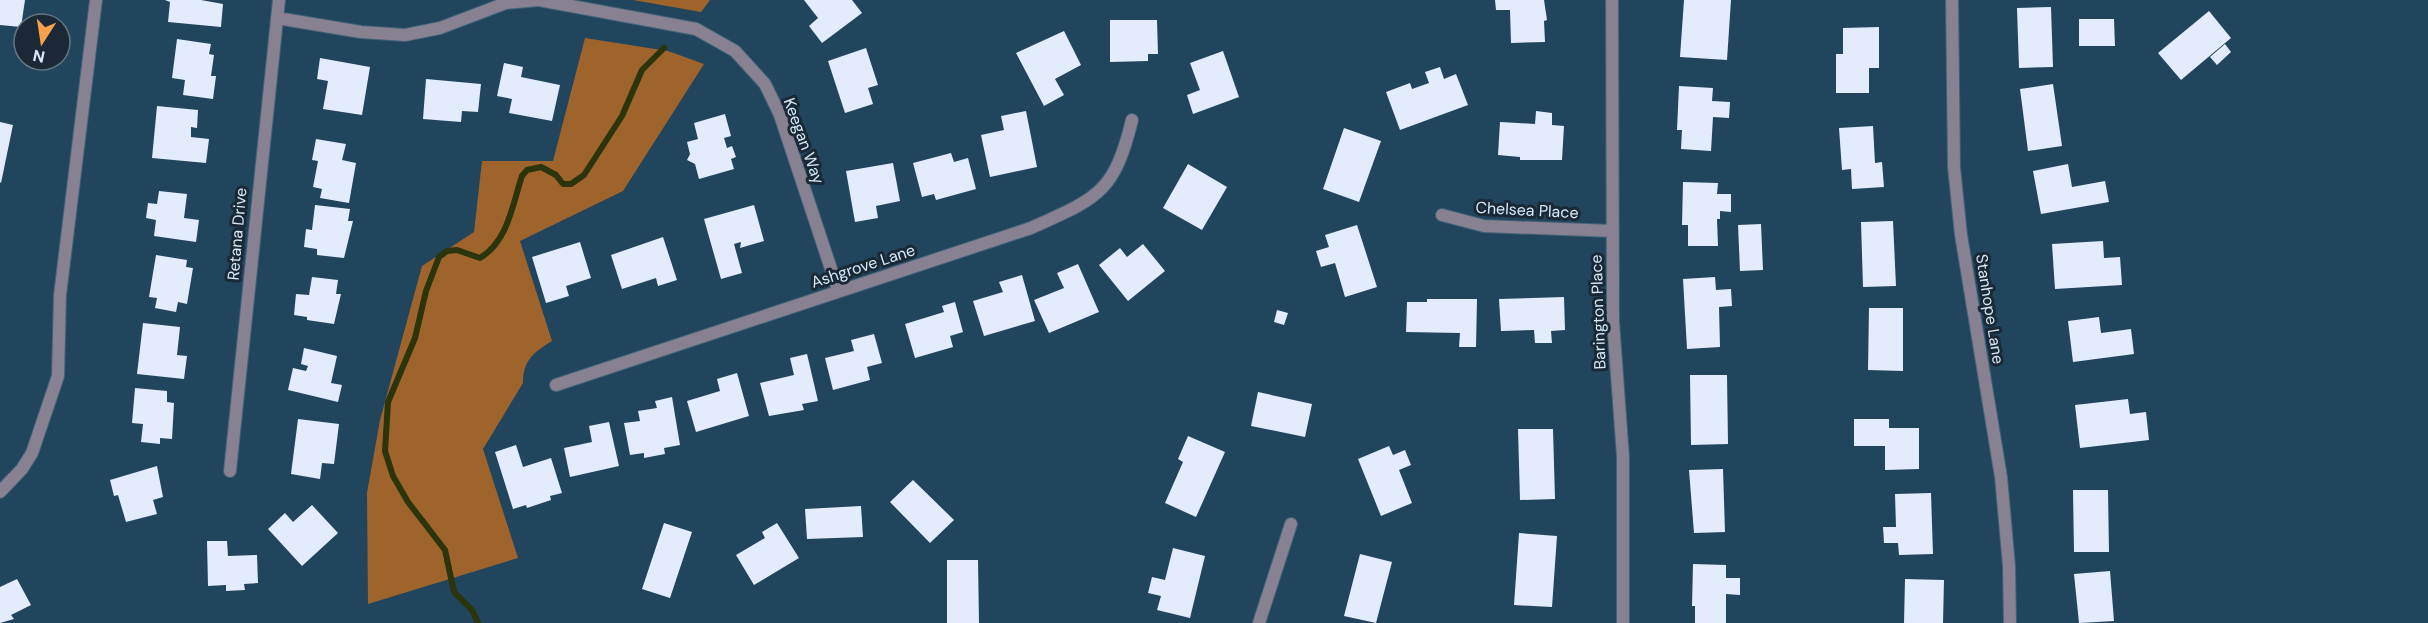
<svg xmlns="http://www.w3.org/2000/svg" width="2428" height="623" viewBox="0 0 2428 623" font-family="'DM Sans',sans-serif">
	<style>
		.forest { fill: #9f642c }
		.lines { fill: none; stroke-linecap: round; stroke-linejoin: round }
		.stream { stroke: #2b340b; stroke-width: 6 }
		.building { fill: #e3ecfc }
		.minor-casing { stroke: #416379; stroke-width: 14 }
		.minor { stroke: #878192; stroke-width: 12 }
		.labels { text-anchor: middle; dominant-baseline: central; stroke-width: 6; stroke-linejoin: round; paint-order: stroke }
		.street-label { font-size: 16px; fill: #d5e9f8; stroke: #1a2935 }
	</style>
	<rect width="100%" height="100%" fill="#21455d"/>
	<path class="forest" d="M 633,0 L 710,0 L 701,12 Z
		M 585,38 L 668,51 L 704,64 L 623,191 L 520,241 L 552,341 C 534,352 523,360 523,383 L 483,449 L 518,558 L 368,604 L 367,493 L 380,420 L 422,266 L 474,232 L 482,161 L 553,161 Z"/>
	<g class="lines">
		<path class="stream" d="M 478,623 L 472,610 L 454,592 L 445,550 L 408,502 L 393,476 L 385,451 L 388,402 L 415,338 L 426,291 L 439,257 L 447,251 L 457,250 L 480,258 C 508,241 512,206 522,176 L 527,170 L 541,167 L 556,175 L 563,184 L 571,184 L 584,175 L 622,116 L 642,70 L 664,48"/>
	</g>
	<path class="building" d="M 0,0 L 25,0 L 21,27 L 0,25 Z
		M 165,0 L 201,0 L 223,4 L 221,27 L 168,22 L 170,2 Z
		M 804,0 L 852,0 L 862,13 L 822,43 L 809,26 L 818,18 Z
		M 1495,0 L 1544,0 L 1547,20 L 1544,21 L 1545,42 L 1511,43 L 1510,10 L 1496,10 Z
		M 1684,0 L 1731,0 L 1727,60 L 1680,57 Z
		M 2051,7 L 2053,67 L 2019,68 L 2017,8 Z
		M 2209,11 L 2231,38 L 2181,80 L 2158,53 Z
		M 2079,19 L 2114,19 L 2115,46 L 2079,46 Z
		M 1110,20 L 1157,20 L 1158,54 L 1148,54 L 1148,61 L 1110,62 Z
		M 1879,27 L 1879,68 L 1869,68 L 1869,93 L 1836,93 L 1836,54 L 1843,54 L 1843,28 Z
		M 1064,31 L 1081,65 L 1055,79 L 1064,95 L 1044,106 L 1016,53 Z
		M 177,39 L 211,44 L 209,54 L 214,55 L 211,76 L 216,76 L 213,99 L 183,95 L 185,80 L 172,78 Z
		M 2225,44 L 2231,52 L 2217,65 L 2210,57 Z
		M 866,48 L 878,85 L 868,88 L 873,104 L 845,113 L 828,61 Z
		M 1223,51 L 1239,97 L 1193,114 L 1187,95 L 1200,90 L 1190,63 Z
		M 320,58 L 370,67 L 362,115 L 323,109 L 328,81 L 317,79 Z
		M 504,63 L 523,67 L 521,77 L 560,85 L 552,121 L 509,113 L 512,99 L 497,96 Z
		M 1440,67 L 1444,79 L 1456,74 L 1468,105 L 1400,130 L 1386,92 L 1410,83 L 1412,89 L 1429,83 L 1425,72 Z
		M 426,79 L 481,84 L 478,112 L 462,111 L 461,122 L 423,119 Z
		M 2053,84 L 2062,146 L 2028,151 L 2020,89 Z
		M 1679,86 L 1713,88 L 1712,101 L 1730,102 L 1729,118 L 1713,117 L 1711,151 L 1681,149 L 1682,130 L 1677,130 Z
		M 157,106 L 198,110 L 197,128 L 191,127 L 191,137 L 209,139 L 206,163 L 152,158 Z
		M 1026,111 L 1037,167 L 990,177 L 981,135 L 1004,130 L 1001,116 Z
		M 1536,111 L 1552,113 L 1552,125 L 1564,126 L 1562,160 L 1520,160 L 1520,157 L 1498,155 L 1500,122 L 1535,124 Z
		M 725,114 L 731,136 L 724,138 L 727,148 L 732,146 L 736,157 L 731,159 L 734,169 L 699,179 L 695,164 L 687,160 L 690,154 L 687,142 L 698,139 L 694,123 Z
		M 0,122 L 13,125 L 1,183 L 0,182 Z
		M 1873,126 L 1875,163 L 1882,162 L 1884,187 L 1852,189 L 1851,169 L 1842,170 L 1839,128 Z
		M 1344,128 L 1381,141 L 1359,202 L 1323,189 Z
		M 316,139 L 346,144 L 342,160 L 356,163 L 349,203 L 320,198 L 322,189 L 313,187 L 318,161 L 312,160 Z
		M 951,153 L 954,162 L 968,158 L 976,189 L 936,200 L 934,194 L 922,197 L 913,163 Z
		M 893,163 L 900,201 L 876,206 L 878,218 L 855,222 L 846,171 Z
		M 1188,164 L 1227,187 L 1202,230 L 1163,208 Z
		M 2068,164 L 2072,187 L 2105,181 L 2109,202 L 2041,214 L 2033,171 Z
		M 1683,182 L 1718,183 L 1717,194 L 1731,194 L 1731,212 L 1720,211 L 1720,219 L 1717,219 L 1718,246 L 1688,246 L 1688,225 L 1682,225 Z
		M 159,191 L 187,194 L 184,218 L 199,220 L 196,242 L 154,236 L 156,220 L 146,218 L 148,203 L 157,204 Z
		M 315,205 L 350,209 L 348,221 L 353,221 L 344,258 L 317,255 L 317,249 L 304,247 L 306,229 L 312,230 Z
		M 754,205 L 764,241 L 740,248 L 741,242 L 734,244 L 742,273 L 721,279 L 704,219 Z
		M 1893,221 L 1896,286 L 1863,287 L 1861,222 Z
		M 1761,224 L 1763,270 L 1740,271 L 1738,225 Z
		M 1357,225 L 1377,287 L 1345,297 L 1335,263 L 1321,267 L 1316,251 L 1329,247 L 1325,235 Z
		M 663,237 L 677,280 L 658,286 L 656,278 L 622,289 L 611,255 Z
		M 2103,241 L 2104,258 L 2120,257 L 2122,285 L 2055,289 L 2052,244 Z
		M 580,242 L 591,278 L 566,286 L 569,296 L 546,303 L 532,257 Z
		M 1143,244 L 1165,271 L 1128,301 L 1099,265 L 1120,248 L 1127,257 Z
		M 156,255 L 187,260 L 186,267 L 193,268 L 187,304 L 178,302 L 176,312 L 155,308 L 157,298 L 149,297 Z
		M 1078,264 L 1099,312 L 1049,333 L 1034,300 L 1064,288 L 1057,273 Z
		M 1022,275 L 1035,321 L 984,336 L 973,301 L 1003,292 L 999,282 Z
		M 312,277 L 338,280 L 336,294 L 341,294 L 334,324 L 307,320 L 307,317 L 294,315 L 296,294 L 309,295 Z
		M 1715,277 L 1716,290 L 1731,289 L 1732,306 L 1719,307 L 1720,347 L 1687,349 L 1683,279 Z
		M 1564,297 L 1565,330 L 1551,331 L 1552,343 L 1535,343 L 1534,330 L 1501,331 L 1499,299 Z
		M 1427,299 L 1477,299 L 1476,347 L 1459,347 L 1460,333 L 1406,332 L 1407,302 L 1427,302 Z
		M 955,302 L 963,332 L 950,336 L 953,347 L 915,358 L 905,324 L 944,312 L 942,306 Z
		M 1869,308 L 1903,308 L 1903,371 L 1868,370 Z
		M 1277,310 L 1288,313 L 1284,325 L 1274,322 Z
		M 2099,317 L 2101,333 L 2131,329 L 2134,354 L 2073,362 L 2068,321 Z
		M 143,323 L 180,327 L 177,355 L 187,356 L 184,379 L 137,374 Z
		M 874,334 L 882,363 L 867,367 L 870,380 L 833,390 L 825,358 L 854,351 L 851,340 Z
		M 304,348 L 337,356 L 331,383 L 342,385 L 338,402 L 288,390 L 293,368 L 306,371 L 308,366 L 301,364 Z
		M 807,354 L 818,401 L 802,404 L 804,410 L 769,416 L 760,383 L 794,375 L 790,358 Z
		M 737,373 L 749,416 L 696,432 L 687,401 L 720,391 L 717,379 Z
		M 1690,375 L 1727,375 L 1728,444 L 1691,445 Z
		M 135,388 L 167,391 L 167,402 L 174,403 L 172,439 L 160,438 L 160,444 L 141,442 L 143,424 L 132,423 Z
		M 1258,392 L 1312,404 L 1305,437 L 1251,426 Z
		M 672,397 L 680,445 L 664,448 L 665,454 L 644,458 L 644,453 L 630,455 L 624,423 L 640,421 L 638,411 L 657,408 L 655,401 Z
		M 2128,399 L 2130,414 L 2146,412 L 2149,440 L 2080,448 L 2075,405 Z
		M 298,419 L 339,424 L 334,464 L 322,463 L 320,479 L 291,474 Z
		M 1854,419 L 1889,419 L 1889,428 L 1919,428 L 1919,469 L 1885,470 L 1885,446 L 1854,446 Z
		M 609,422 L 619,466 L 570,477 L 564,448 L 592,442 L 589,426 Z
		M 1518,429 L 1553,429 L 1555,499 L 1520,500 Z
		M 1188,436 L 1225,452 L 1196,517 L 1165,503 L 1183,462 L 1178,459 Z
		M 516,445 L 523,467 L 551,458 L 562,493 L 550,496 L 551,500 L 527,508 L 526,505 L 513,509 L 495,452 Z
		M 1389,446 L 1393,455 L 1405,450 L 1411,465 L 1399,470 L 1412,503 L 1381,516 L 1358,459 Z
		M 157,466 L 163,497 L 153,500 L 157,514 L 126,522 L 118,495 L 114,496 L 110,480 Z
		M 1723,469 L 1725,532 L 1694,533 L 1689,470 Z
		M 913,480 L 954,520 L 930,543 L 890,502 Z
		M 2073,490 L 2108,490 L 2109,552 L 2074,552 Z
		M 1931,493 L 1933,554 L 1899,555 L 1898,543 L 1884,543 L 1883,527 L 1896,527 L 1895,494 Z
		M 312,505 L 338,533 L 302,566 L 268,529 L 285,513 L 293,522 Z
		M 861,506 L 863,537 L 807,539 L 805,509 Z
		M 664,523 L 692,532 L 670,598 L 642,589 Z
		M 777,523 L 799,558 L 754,585 L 736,555 L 765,538 L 762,532 Z
		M 1519,533 L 1557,536 L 1552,607 L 1514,605 Z
		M 207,541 L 227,541 L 228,556 L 257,555 L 258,583 L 244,584 L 245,590 L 226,591 L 226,585 L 208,586 Z
		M 1173,548 L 1205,556 L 1190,618 L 1157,610 L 1161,596 L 1148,593 L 1152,577 L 1165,580 Z
		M 1360,554 L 1392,562 L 1376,623 L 1344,616 Z
		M 947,560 L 978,560 L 979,623 L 947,623 Z
		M 1693,564 L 1726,565 L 1726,578 L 1740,578 L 1740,595 L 1726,594 L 1726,623 L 1695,623 L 1695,606 L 1692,606 Z
		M 2110,571 L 2114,621 L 2079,623 L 2074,574 Z
		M 17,579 L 31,605 L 11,615 L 14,619 L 0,623 L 0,587 Z
		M 1905,579 L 1944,580 L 1943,623 L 1904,623 Z"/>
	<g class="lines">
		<g class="minor-casing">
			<path id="minor" d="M 1612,0 L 1613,321 L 1623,457 L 1623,623
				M 1952,0 L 1954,167 L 1961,235 L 2001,477 L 2009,566 L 2010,623
				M 277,18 L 361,32 L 405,35 L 440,28 L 506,3 L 539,0 L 696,29 L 735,51 L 765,84 L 780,115 L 838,290
				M 1442,215 L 1484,226 L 1612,231
				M 556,385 L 1031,228 C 1097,198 1114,194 1132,120
				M 230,471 L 279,0
				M 0,492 L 22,469 L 32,453 L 58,376 L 60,295 L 96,0
				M 1259,623 L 1291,524"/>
		</g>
		<use href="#minor" class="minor"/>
	</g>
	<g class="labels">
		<g class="street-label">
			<text transform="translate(804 141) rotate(70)">Keegan Way</text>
			<text transform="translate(1527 210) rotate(3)">Chelsea Place</text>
			<text transform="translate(237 234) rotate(-85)">Retana Drive</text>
			<text transform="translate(863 266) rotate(-18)">Ashgrove Lane</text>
			<text transform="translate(1990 309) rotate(81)">Stanhope Lane</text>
			<text transform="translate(1598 312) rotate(-92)">Barington Place</text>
		</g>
	</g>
	<g transform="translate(42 42) rotate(192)"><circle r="28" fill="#1a2935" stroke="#657683" stroke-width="1.5"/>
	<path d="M0-4.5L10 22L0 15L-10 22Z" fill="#f9a04c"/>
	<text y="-9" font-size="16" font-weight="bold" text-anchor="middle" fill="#d5e9f8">N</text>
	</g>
</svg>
